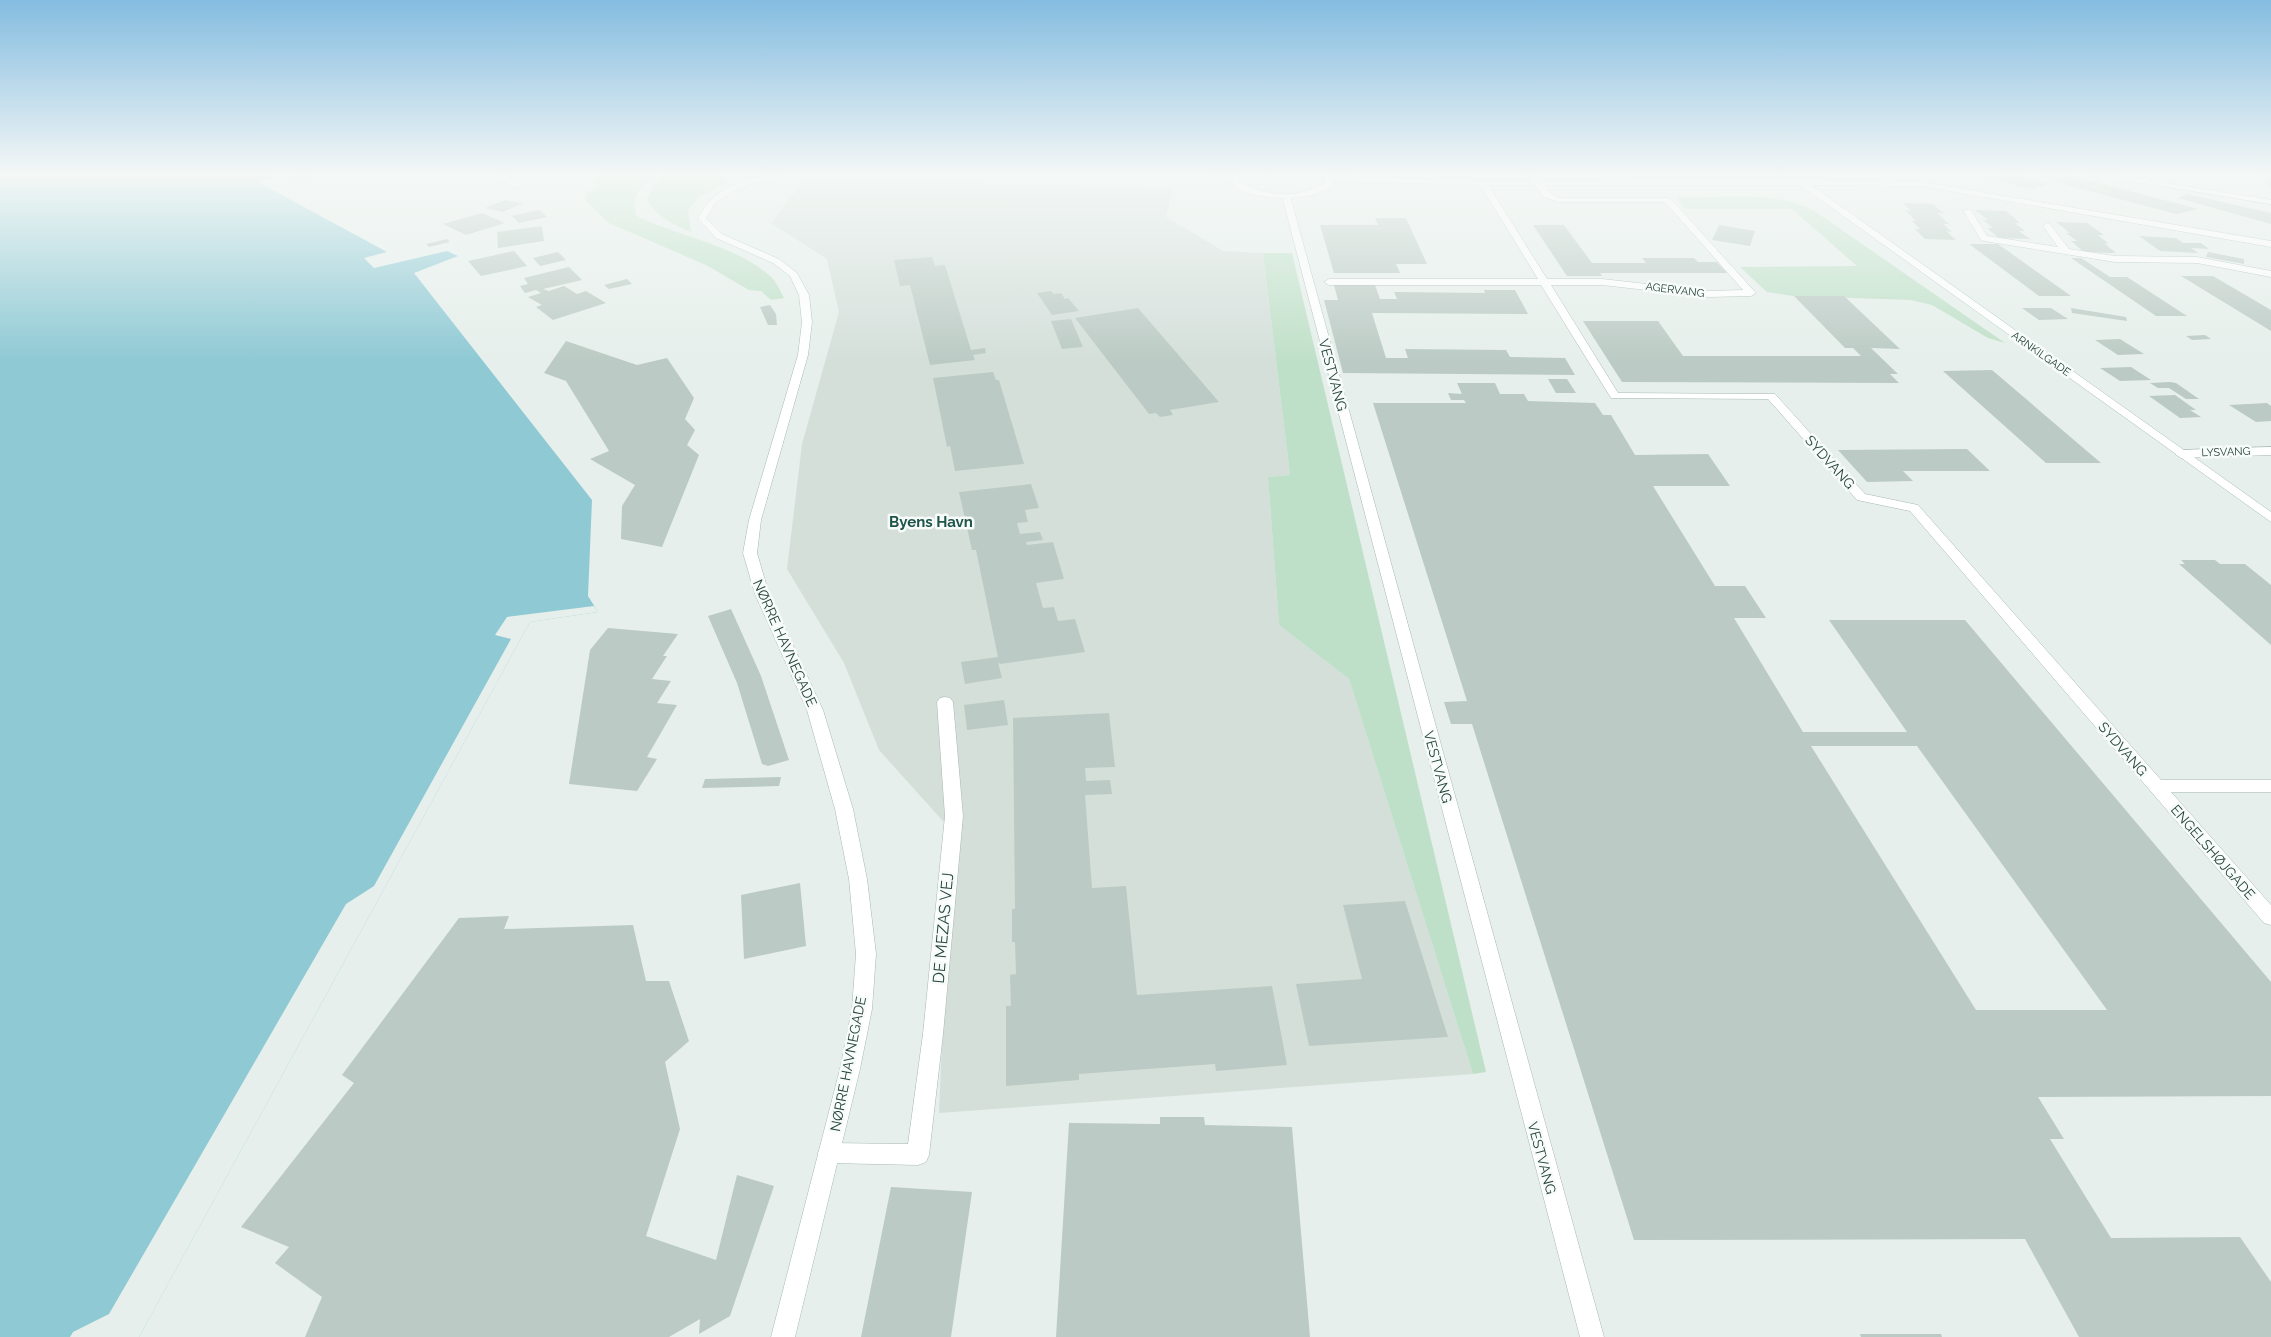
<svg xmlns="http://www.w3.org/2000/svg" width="2271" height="1337" viewBox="0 0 2271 1337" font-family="Raleway,sans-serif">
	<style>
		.built { fill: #d4dfda }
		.green { fill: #bfe0c8 }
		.water { fill: #8ec9d4 }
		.pier { fill: #e6efeb }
		.building { fill: #bbcac4; fill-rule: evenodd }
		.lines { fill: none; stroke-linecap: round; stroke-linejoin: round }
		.street-casing { stroke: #a8b8b2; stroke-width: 1 }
		.secondary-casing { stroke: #a4bbb3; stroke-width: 1 }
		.street { fill: #fff; fill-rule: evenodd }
		.secondary { fill: #fff; fill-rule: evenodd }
		.labels { text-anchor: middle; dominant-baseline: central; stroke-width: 5; stroke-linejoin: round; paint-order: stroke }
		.far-street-label { font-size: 11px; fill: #24423a; stroke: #f7fbf9 }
		.street-label { font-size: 14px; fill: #24423a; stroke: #f7fbf9 }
		.neighbourhood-label { font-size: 15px; font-weight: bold; fill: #1f5548; stroke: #f7fbf9 }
		.near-street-label { font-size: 16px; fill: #24423a; stroke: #f7fbf9 }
	</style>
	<rect width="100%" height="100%" fill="#e6efeb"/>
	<path class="built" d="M 806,178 L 1173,189 L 1166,217 L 1223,251 L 1263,253 L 1290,475 L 1268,477 L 1279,625 L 1349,679 L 1473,1074 L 939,1113 L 951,830 L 879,750 L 844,663 L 787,569 L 802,444 L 839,312 L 827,259 L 771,223 Z"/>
	<path class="green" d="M 601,175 L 654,175 C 639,187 632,197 636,216 C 678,236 734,245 769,275 C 776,280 780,291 784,298 L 771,300 L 761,291 L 749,290 L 708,266 L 609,223 L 585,200 L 586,194 L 598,187 L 592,179 Z
		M 666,175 L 721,175 L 727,182 L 698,198 L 688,210 L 691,232 C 673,224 656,217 647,199 L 654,185 Z
		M 1677,198 C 1721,198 1772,190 1813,210 L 2005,343 L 1988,338 L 1932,305 L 1911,300 L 1794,296 L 1767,292 L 1740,267 L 1857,266 L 1792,209 L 1685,209 Z
		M 1263,253 L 1292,253 L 1486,1072 L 1473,1074 L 1349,679 L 1279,625 L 1268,477 L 1290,475 Z"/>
	<path class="water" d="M 0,175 L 267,175 L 272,178 L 258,182 L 387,252 L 364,258 L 374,268 L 447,251 L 458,256 L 414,273 L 592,500 L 588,596 L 598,612 L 530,622 L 139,1337 L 0,1337 Z"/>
	<path class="pier" d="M 594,606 L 598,612 L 530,622 L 139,1337 L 70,1337 L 73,1332 L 109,1314 L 346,904 L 374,886 L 511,639 L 495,635 L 507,617 Z"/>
	<path class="building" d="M 296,175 L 315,175 L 315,176 L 296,180 L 290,177 Z
		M 2020,175 L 2049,184 L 2030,189 L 1981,176 Z
		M 2039,175 L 2069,175 L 2198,209 L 2176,214 L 2052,181 L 2055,180 Z
		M 2259,175 L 2271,175 L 2271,188 L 2265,182 L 2270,182 Z
		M 2187,194 L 2271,213 L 2271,224 L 2178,198 Z
		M 505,200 L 523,203 L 503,212 L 485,208 Z
		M 1903,203 L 1933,204 L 1943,213 L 1937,213 L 1949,224 L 1943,224 L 1952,232 L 1946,231 L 1956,240 L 1925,239 L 1915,229 L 1920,229 L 1912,221 L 1916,221 L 1905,210 L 1911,211 Z
		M 539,210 L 547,217 L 519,223 L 512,216 Z
		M 1975,210 L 2006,211 L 2020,223 L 2015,223 L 2025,231 L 2019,231 L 2030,239 L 1999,238 L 1987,228 L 1993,228 L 1983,220 L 1988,220 Z
		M 482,213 L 505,223 L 466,235 L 443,224 Z
		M 1375,218 L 1406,218 L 1427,264 L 1396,264 L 1400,273 L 1334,273 L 1320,225 L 1378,225 Z
		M 2056,222 L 2087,223 L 2104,235 L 2098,235 L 2109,244 L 2104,243 L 2116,253 L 2084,252 L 2071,241 L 2077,241 L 2066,233 L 2070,233 Z
		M 1533,225 L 1564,225 L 1592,263 L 1646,263 L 1642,258 L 1694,258 L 1698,262 L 1717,262 L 1727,273 L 1600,273 L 1602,276 L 1567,276 Z
		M 1719,225 L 1755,231 L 1750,246 L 1712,240 Z
		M 542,226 L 544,241 L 498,248 L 497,232 Z
		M 2139,236 L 2176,238 L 2183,243 L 2201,243 L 2209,249 L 2191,248 L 2198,253 L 2160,251 Z
		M 447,239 L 450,242 L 429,247 L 426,244 Z
		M 1969,244 L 1998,244 L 2071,296 L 2039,296 Z
		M 514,251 L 527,266 L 481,276 L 468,261 Z
		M 558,252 L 566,260 L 540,266 L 533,258 Z
		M 2208,252 L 2244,259 L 2244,264 L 2206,257 Z
		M 932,257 L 935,266 L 945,265 L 971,350 L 985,348 L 986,353 L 973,355 L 975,360 L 930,365 L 910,285 L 900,286 L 894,260 Z
		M 2071,258 L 2081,258 L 2110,277 L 2127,277 L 2187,316 L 2156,316 Z
		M 569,267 L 582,280 L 543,289 L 549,291 L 564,286 L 577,294 L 586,291 L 606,303 L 553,320 L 536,307 L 542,305 L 528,297 L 541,293 L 536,290 L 525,293 L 520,286 L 528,284 L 524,278 Z
		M 2181,276 L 2213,276 L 2271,310 L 2271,331 Z
		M 627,279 L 632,284 L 609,289 L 604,285 Z
		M 1334,285 L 1375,285 L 1380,299 L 1397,299 L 1394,292 L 1485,293 L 1484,290 L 1515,290 L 1528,314 L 1372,313 L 1386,358 L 1408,358 L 1405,349 L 1506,350 L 1510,357 L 1565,358 L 1575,375 L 1343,373 L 1324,300 L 1338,300 Z
		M 1051,291 L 1054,294 L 1061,293 L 1065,299 L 1068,298 L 1079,311 L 1052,315 L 1037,293 Z
		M 1794,296 L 1844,296 L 1900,349 L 1871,348 L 1898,374 L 1890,374 L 1899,383 L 1622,382 L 1583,321 L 1658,321 L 1683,356 L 1861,356 L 1853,348 L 1845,348 Z
		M 770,305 L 776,314 L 777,325 L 768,325 L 760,307 Z
		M 1138,308 L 1219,402 L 1170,410 L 1173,415 L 1160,417 L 1156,413 L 1149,414 L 1075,318 Z
		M 2022,308 L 2051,308 L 2068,319 L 2039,320 Z
		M 2071,308 L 2126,317 L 2127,321 L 2072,313 Z
		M 1071,319 L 1083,347 L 1062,349 L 1051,321 Z
		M 2205,335 L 2211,339 L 2192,340 L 2186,336 Z
		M 2120,339 L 2144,354 L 2118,355 L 2095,340 Z
		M 566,341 L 637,365 L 667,358 L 694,398 L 685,419 L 695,430 L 687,445 L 699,455 L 662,547 L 621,539 L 622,506 L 635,485 L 590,459 L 609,451 L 566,381 L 544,373 Z
		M 2131,367 L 2151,380 L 2120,381 L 2100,368 Z
		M 1992,370 L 2101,463 L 2046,463 L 1943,371 Z
		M 993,372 L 996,380 L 999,380 L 1024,464 L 955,471 L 950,446 L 947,447 L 933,378 Z
		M 1548,379 L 1567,379 L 1576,393 L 1556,393 Z
		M 2170,382 L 2176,383 L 2199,399 L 2186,399 L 2169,388 L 2158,388 L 2150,383 Z
		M 1457,383 L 1495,383 L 1500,394 L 1524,394 L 1528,401 L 1595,403 L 1603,415 L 1611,415 L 1635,455 L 1708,454 L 1730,486 L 1653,486 L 1715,586 L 1745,586 L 1766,618 L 1734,618 L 1803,732 L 1907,732 L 1829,620 L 1965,620 L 2271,982 L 2271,1096 L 2038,1097 L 2064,1139 L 2050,1139 L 2111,1238 L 2240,1237 L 2271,1282 L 2271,1337 L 2079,1337 L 2025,1239 L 1634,1240 L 1472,724 L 1451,724 L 1444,702 L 1467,701 L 1373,403 L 1466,403 L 1464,400 L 1451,400 L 1448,393 L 1462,394 ZM 1811,746 L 1917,746 L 2107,1010 L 1976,1010 Z
		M 2175,395 L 2196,410 L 2190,410 L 2201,417 L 2180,418 L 2149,396 Z
		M 2267,403 L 2271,406 L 2271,421 L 2256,422 L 2229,405 Z
		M 1967,449 L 1990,471 L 1903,471 L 1913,481 L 1867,482 L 1838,450 Z
		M 1031,484 L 1039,508 L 1025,510 L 1028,522 L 1017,523 L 1020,534 L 1040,532 L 1043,540 L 1026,542 L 1027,545 L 1053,542 L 1064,579 L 1036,583 L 1043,608 L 1054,607 L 1058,621 L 1075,619 L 1085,652 L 1000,664 L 998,662 L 1002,678 L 965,684 L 961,662 L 998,657 L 976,550 L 972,550 L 959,492 Z
		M 2181,560 L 2215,560 L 2220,564 L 2245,564 L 2271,585 L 2271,645 L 2179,564 L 2185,564 Z
		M 731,609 L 761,676 L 789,760 L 768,766 L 762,764 L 737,683 L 708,616 Z
		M 608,628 L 678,634 L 663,656 L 667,656 L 652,679 L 671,681 L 657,703 L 677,705 L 647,757 L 657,759 L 637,791 L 569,784 L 590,650 Z
		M 1004,700 L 1008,725 L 967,730 L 964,705 Z
		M 1109,713 L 1115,767 L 1085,768 L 1086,781 L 1110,780 L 1112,794 L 1085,795 L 1092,888 L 1126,886 L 1137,995 L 1272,986 L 1287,1065 L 1216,1071 L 1215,1064 L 1079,1074 L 1079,1080 L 1006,1086 L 1006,1006 L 1011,1006 L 1010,975 L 1016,974 L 1015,942 L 1012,942 L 1012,909 L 1015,909 L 1013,718 Z
		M 781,777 L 779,786 L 702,788 L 705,779 Z
		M 800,883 L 806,946 L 744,959 L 741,895 Z
		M 1405,901 L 1448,1037 L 1309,1046 L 1296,984 L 1362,979 L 1343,905 Z
		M 509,916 L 504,929 L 633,925 L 646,981 L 669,981 L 689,1041 L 665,1062 L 680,1129 L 646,1236 L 716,1260 L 737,1175 L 774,1186 L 730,1316 L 699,1334 L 700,1319 L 669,1337 L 305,1337 L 322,1297 L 275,1263 L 289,1247 L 241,1227 L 354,1083 L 342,1075 L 459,918 Z
		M 1160,1117 L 1204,1117 L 1205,1125 L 1292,1127 L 1310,1337 L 1056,1337 L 1069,1123 L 1160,1124 Z
		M 891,1187 L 972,1192 L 951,1337 L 861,1337 Z
		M 1860,1334 L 1941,1334 L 1942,1337 L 1861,1337 Z"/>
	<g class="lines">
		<g class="street-casing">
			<path id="street" d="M 494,175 L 504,175 L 524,186 L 517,188 Z
				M 1528,175 L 1536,175 L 1550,193 L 1559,198 L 1670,198 L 1756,293 L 1751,296 L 1709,297 L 1602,285 L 1551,285 L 1618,393 L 1775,394 L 1865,494 L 1918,505 L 2161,780 L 2271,780 L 2271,792 L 2171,792 L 2271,905 L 2271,925 L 2264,923 L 1910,511 L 1857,500 L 1768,399 L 1611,398 L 1541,285 L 1329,285 L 1324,282 L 1329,279 L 1538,279 L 1479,183 L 1483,181 L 1487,183 L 1547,279 L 1602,279 L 1709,291 L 1743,290 L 1665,202 L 1558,202 L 1544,197 Z
				M 2095,175 L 2115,175 L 2271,200 L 2271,204 Z
				M 1286,194 L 1290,196 L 1604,1337 L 1580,1337 L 1282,196 Z
				M 1965,210 L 1971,210 L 1987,236 L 2058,247 L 2043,226 L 2047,223 L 2050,224 L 2069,249 L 2115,256 L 2197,257 L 2271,271 L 2271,277 L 2197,263 L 2115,262 L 1984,241 L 1981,240 L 1964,212 Z
				M 2271,447 L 2271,455 L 2181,458 L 2175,454 L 2181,450 Z
				M 945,697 L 950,698 L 953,702 L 963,816 L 943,1034 L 929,1155 L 926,1162 L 918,1165 L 829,1163 L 821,1160 L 818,1153 L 821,1146 L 829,1143 L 908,1144 L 923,1034 L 945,816 L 937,702 L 940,698 Z"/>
		</g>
		<g class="secondary-casing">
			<path id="secondary" d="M 769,175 L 782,175 L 737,189 L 715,203 L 706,218 L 722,234 L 779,259 L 797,273 L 809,295 L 812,322 L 808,355 L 761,520 L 757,553 L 769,594 L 823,710 L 853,809 L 867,879 L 876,954 L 872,1009 L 860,1069 L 795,1337 L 771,1337 L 840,1069 L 852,1009 L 856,954 L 849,879 L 835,809 L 807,710 L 755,594 L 743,553 L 749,520 L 798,355 L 802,322 L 799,295 L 790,276 L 773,263 L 716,238 L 698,218 C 717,186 734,184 769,175 Z
				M 1215,175 L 1239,175 L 1239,180 C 1263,198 1301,199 1326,182 L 1323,175 L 1483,181 L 1795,180 L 1799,178 L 1804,180 L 1921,182 L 2271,241 L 2271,247 L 1921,186 L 1811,185 L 2271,512 L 2271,522 L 1800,185 L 1483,185 L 1333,181 L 1333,185 C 1326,189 1320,193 1312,195 C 1295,200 1235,201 1231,178 Z"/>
		</g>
		<use href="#street" class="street"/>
		<use href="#secondary" class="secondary"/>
	</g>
	<linearGradient id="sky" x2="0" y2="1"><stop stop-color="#84bce0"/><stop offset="0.48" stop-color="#f4f8f6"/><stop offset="1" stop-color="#f4f8f6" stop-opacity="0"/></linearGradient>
	<rect width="2271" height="362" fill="url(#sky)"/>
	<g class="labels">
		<g class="far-street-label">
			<text transform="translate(1675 290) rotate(7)">AGERVANG</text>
			<text transform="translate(2041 354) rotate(35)">ARNKILGADE</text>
			<text transform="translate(2226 452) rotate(-2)">LYSVANG</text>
		</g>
		<g class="street-label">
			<text transform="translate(1333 375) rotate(75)">VESTVANG</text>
			<text transform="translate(1830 462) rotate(48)">SYDVANG</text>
			<text transform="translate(785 643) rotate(66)">NØRRE HAVNEGADE</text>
			<text transform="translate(2123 749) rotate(49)">SYDVANG</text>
			<text transform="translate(1438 767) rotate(75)">VESTVANG</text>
			<text transform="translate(2213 852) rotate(49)">ENGELSHØJGADE</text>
			<text transform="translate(848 1064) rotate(-79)">NØRRE HAVNEGADE</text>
			<text transform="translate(1542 1158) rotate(75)">VESTVANG</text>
		</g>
		<g class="neighbourhood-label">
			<text x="931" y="522">Byens Havn</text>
		</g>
		<g class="near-street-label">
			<text transform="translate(943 928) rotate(-85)">DE MEZAS VEJ</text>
		</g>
	</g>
</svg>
